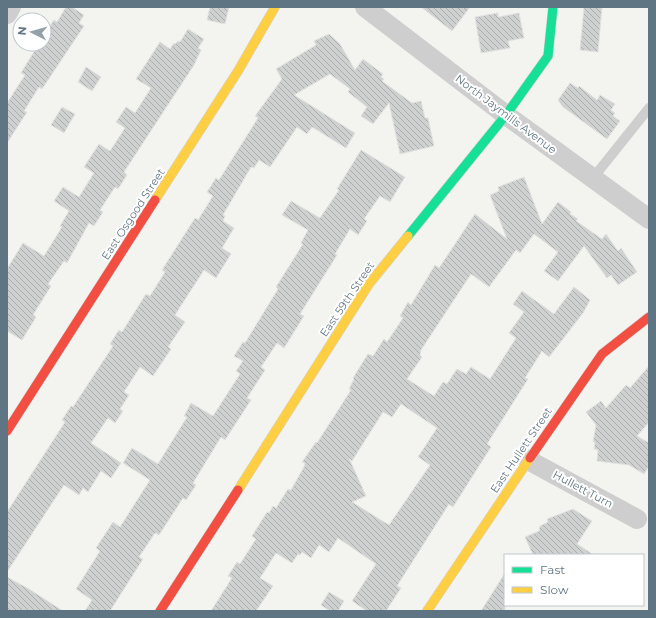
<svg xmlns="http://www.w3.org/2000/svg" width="656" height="618" viewBox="0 0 656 618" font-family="Montserrat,sans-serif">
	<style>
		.building { fill: url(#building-back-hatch); stroke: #e2e2e0; fill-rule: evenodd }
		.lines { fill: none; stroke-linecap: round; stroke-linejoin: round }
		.fast-casing { stroke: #cfd1d1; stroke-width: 10 }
		.slow-casing { stroke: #cfd1d1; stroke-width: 10 }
		.jam-casing { stroke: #cfd1d1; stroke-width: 10 }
		.lane { stroke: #cececf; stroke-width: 10 }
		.street { stroke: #cececf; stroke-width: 20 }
		.fast { stroke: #16e098; stroke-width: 9 }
		.slow { stroke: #ffcf43; stroke-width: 9 }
		.jam { stroke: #f24e42; stroke-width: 9 }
		.labels { text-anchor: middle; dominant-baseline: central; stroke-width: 4; stroke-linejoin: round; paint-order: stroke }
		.street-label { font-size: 11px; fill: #607583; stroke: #fff }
	</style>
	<defs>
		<pattern id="building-back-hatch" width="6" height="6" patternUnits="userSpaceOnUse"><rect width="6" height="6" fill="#cfd0d0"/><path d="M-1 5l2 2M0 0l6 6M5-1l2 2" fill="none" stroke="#abadae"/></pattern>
	</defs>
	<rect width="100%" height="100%" fill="#f3f3f0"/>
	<path class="building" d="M 66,7 L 72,7 L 84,15 L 79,23 L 84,26 L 42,89 L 39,87 L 24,111 L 27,112 L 7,143 L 7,103 L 25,75 L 21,73 L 27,63 L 39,44 L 44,44 L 44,34 L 54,20 L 57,22 Z
		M 210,7 L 229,7 L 225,24 L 207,20 Z
		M 421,7 L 470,7 L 452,31 Z
		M 584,7 L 602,7 L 598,52 L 580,50 Z
		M 498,13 L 498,17 L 519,13 L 524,38 L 508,41 L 510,48 L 481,53 L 475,17 Z
		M 188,29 L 204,39 L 198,48 L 201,50 L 194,65 L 124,172 L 127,175 L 118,189 L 115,187 L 100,210 L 103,212 L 94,226 L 89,223 L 67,263 L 64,261 L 48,284 L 51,286 L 33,315 L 36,317 L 22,340 L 7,331 L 7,269 L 23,243 L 44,256 L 62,227 L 60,226 L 69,211 L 54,201 L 63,187 L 79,197 L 94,173 L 84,167 L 99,144 L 110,151 L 125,128 L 116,122 L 126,107 L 135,113 L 151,88 L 136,79 L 160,42 L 170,49 L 174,43 L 175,44 L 178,41 L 180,42 Z
		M 329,34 L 340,44 L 355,70 L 363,59 L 383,74 L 381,77 L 384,79 L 382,81 L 412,103 L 421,101 L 425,118 L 428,118 L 434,146 L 400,154 L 389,103 L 373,124 L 361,116 L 367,107 L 348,92 L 350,89 L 330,74 L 294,95 L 355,133 L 346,148 L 312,127 L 307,134 L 297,127 L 270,167 L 259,160 L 254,168 L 251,167 L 223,215 L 225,216 L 223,221 L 234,228 L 222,248 L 231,254 L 216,278 L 204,270 L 175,315 L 185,322 L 168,347 L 171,349 L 153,376 L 140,367 L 124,392 L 129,395 L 120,409 L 123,411 L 115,423 L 108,418 L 91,443 L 121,463 L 111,478 L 101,471 L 88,492 L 83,488 L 79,495 L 64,485 L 7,572 L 7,512 L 65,422 L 62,420 L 71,406 L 73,407 L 113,346 L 110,344 L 119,330 L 122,332 L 146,294 L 150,296 L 165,272 L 162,270 L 195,218 L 198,220 L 213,196 L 207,192 L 216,178 L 219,180 L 258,118 L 255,116 L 282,79 L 276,69 L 316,45 L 314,41 Z
		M 86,67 L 101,77 L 92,91 L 78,82 Z
		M 570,83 L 578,88 L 579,86 L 597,100 L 600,95 L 615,104 L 611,110 L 615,113 L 613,116 L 620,121 L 607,139 L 563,107 L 558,100 Z
		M 62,107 L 75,114 L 64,133 L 51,125 Z
		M 361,150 L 405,177 L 390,202 L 380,196 L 364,219 L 367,221 L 358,235 L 350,229 L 335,254 L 337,255 L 300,314 L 304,316 L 284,348 L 277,343 L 261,367 L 265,370 L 247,398 L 251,400 L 225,440 L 221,437 L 193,483 L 196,485 L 186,500 L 183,498 L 159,535 L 155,533 L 139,557 L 143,559 L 110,611 L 85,611 L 92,600 L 76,589 L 100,551 L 96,548 L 113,522 L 120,527 L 150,480 L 123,463 L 132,448 L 158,464 L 187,417 L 184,416 L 191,403 L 213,416 L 240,374 L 236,371 L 243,361 L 234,356 L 243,342 L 245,343 L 278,289 L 276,287 L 303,244 L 301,243 L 308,230 L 282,215 L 291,201 L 320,218 L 339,190 L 337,189 Z
		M 524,177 L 542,224 L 558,202 L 571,212 L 570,214 L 578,219 L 576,221 L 602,239 L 606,234 L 618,251 L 621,248 L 637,272 L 618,285 L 611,275 L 607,278 L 584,246 L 558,281 L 544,271 L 558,252 L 534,234 L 520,253 L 516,250 L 489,287 L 471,274 L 421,350 L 420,355 L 422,357 L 407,379 L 434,396 L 443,382 L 447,384 L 457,369 L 466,374 L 471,367 L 490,379 L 516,338 L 509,333 L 524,312 L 513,304 L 522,291 L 554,314 L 574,287 L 590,300 L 583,313 L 549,357 L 542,351 L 525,378 L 528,379 L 492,436 L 487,444 L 491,447 L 453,507 L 449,504 L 397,586 L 401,588 L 386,611 L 367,611 L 352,601 L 376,564 L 338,538 L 329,552 L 319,545 L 311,558 L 302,552 L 300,555 L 298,554 L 292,563 L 276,553 L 260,578 L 273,586 L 256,611 L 211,611 L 232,578 L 228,576 L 237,562 L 240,564 L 256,539 L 252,536 L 267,512 L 269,513 L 273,506 L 276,508 L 288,489 L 291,490 L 304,467 L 305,463 L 302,462 L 316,442 L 317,443 L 351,390 L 349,389 L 354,379 L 353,378 L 368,354 L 373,356 L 384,339 L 387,342 L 403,318 L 400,316 L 408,302 L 411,305 L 435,265 L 439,268 L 475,214 L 507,239 L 490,195 L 499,191 L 498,187 ZM 401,404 L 437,428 L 418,457 L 430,465 L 389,525 L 352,502 L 366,496 L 349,458 L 352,461 L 383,412 L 392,417 Z
		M 649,366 L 649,422 L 637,436 L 649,443 L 649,466 L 644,474 L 629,465 L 597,461 L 598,450 L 594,449 L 595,442 L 593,442 L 596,425 L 586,412 L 601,401 L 606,408 L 626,385 L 630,388 Z
		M 573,509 L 592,521 L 577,544 L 594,555 L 533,555 L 525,537 L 539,531 L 540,526 L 548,522 L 547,519 Z
		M 505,573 L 505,611 L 481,611 Z
		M 7,577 L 29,589 L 63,611 L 7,611 Z
		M 329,592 L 344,601 L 338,611 L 330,611 L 321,605 Z"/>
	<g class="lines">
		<g class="fast-casing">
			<path id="fast" d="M 408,236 L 506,115 L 548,56 L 553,7"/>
		</g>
		<g class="slow-casing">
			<path id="slow" d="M 155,200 L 238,71 L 275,7
				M 238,490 L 369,284 L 408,236
				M 427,611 L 530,458"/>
		</g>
		<g class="jam-casing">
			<path id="jam" d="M 7,431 L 155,200
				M 530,458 L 602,354 L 649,317
				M 160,611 L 238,490"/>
		</g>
		<path class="lane" d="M 593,178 L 649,108"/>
		<path class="street" d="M 365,7 L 506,115 L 649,219
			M 7,14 L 11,7
			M 528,460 L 637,519"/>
		<use href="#fast" class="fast"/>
		<use href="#slow" class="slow"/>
		<use href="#jam" class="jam"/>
	</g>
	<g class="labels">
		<g class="street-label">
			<text transform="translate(506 114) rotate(37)">North Jaymills Avenue</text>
			<text transform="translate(133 214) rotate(-57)">East Osgood Street</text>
			<text transform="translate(347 299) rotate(-56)">East 59th Street</text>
			<text transform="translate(521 450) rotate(-56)">East Hullett Street</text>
			<text transform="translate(583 489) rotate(28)">Hullett Turn</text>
		</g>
	</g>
	<rect width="656" height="618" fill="none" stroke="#607583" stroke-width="16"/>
	<rect x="504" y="554" width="140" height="52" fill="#ffffff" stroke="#bfc8cd"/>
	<rect x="512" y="567" width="20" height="6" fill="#16e098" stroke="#bfc8cd"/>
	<text x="540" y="574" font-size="12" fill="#607583">Fast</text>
	<rect x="512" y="587" width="20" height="6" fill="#ffcf43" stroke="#bfc8cd"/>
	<text x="540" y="594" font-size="12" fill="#607583">Slow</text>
	<g transform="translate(32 32) rotate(276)"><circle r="19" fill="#ffffff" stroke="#bfc8cd"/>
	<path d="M0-3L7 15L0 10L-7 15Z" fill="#93a1a9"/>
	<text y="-6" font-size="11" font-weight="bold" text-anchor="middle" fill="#607583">N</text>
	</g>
</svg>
